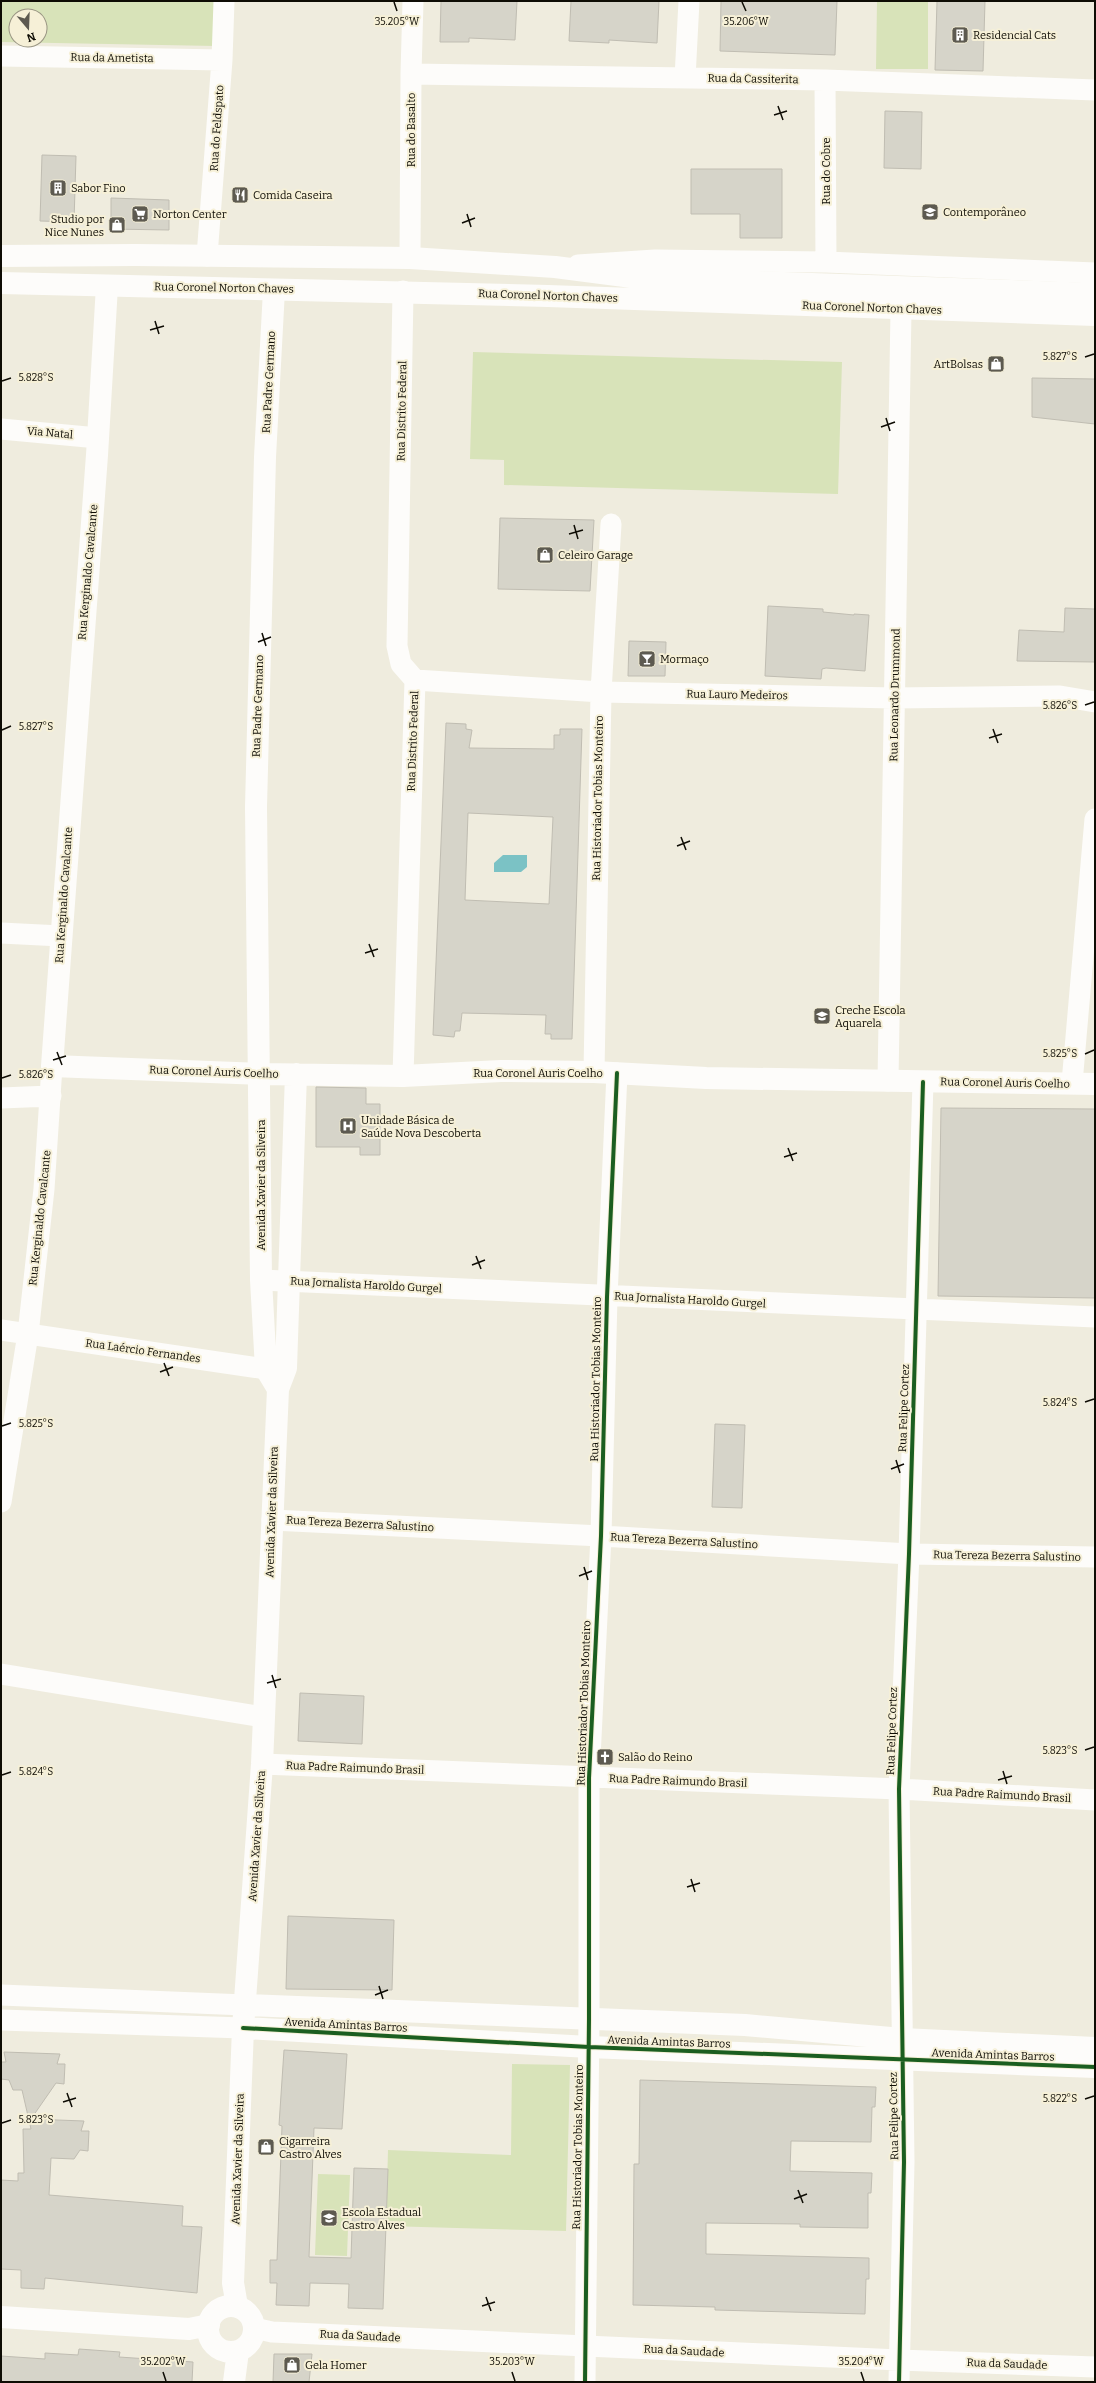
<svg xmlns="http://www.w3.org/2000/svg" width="1096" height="2383" viewBox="0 0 1096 2383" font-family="Bitter,serif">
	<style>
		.green { fill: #d8e3b9; fill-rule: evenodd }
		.water { fill: #7bc2c5 }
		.building { fill: #d6d4c9; stroke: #c0bdb2; fill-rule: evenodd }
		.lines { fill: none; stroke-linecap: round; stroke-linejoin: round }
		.minor { stroke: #fdfcfa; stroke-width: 21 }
		.tertiary { stroke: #fdfcfa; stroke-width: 22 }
		.secondary { stroke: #fdfcfa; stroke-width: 22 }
		.cycleway-casing { stroke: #f6f0d7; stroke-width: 6 }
		.cycleway { stroke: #1b5e20; stroke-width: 4 }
		.ticks { fill: none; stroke: #0e0c04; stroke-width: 1.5 }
		.labels { text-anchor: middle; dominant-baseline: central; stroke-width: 4; stroke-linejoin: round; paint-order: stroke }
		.poi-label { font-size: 11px; fill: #0e0c04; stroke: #f6f0d7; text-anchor: start }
		.street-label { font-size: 11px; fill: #0e0c04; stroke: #f6f0d7 }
		.ticks-label { font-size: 10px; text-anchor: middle; fill: #0e0c04; stroke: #f6f0d7; stroke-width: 4; stroke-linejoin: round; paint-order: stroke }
	</style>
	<rect width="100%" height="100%" fill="#efecde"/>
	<path class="green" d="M 1,1 L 218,1 L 216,46 L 1,42 ZM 16,16 L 40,16 L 40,40 L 16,40 Z
		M 877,1 L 928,1 L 928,69 L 876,69 Z
		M 473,352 L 842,362 L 838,494 L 504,485 L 504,460 L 470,459 Z
		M 512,2064 L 570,2065 L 566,2231 L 386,2226 L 388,2150 L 511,2155 Z
		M 318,2174 L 350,2175 L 347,2256 L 315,2255 Z"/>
	<path class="water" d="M 503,855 L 527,855 L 527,867 L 521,872 L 494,872 L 494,863 Z"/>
	<path class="building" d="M 441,1 L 517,1 L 515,40 L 469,38 L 469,42 L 440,42 Z
		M 571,1 L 659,1 L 657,43 L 609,40 L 609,43 L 569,41 Z
		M 721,1 L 837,1 L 835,55 L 720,51 Z
		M 937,1 L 985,1 L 983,71 L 935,70 Z
		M 885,111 L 922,112 L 921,169 L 884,168 Z
		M 42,155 L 76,156 L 74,222 L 40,221 Z
		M 691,169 L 782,169 L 782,238 L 740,238 L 740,214 L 691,214 Z
		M 111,198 L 169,200 L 169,230 L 111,229 Z
		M 1032,378 L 1095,379 L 1095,424 L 1032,417 Z
		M 500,518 L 594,520 L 590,591 L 498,589 Z
		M 768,606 L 823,609 L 823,612 L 854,615 L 854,614 L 869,615 L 865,671 L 826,668 L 822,669 L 821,679 L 765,676 Z
		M 1065,608 L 1095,609 L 1095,662 L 1017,661 L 1019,630 L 1064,632 Z
		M 629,641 L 666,642 L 665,676 L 628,676 Z
		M 446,723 L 466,724 L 466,729 L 472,730 L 469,748 L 554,749 L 554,735 L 560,735 L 560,729 L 582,729 L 572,1039 L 551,1039 L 551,1034 L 545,1034 L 546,1015 L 462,1013 L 460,1031 L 455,1031 L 454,1037 L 433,1035 ZM 468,813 L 553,817 L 549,904 L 465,900 Z
		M 316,1087 L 366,1088 L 366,1104 L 380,1104 L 380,1155 L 360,1155 L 360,1147 L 316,1147 Z
		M 941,1108 L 1095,1109 L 1095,1298 L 938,1296 Z
		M 715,1424 L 745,1425 L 742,1508 L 712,1507 Z
		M 300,1693 L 364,1696 L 362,1744 L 298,1741 Z
		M 288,1916 L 394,1920 L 392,1990 L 286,1989 Z
		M 284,2050 L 347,2054 L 342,2129 L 314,2128 L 309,2257 L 351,2258 L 354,2168 L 388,2169 L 383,2309 L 348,2308 L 349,2284 L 310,2283 L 309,2306 L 276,2305 L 277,2283 L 270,2283 L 270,2260 L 277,2260 L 282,2126 L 279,2125 Z
		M 4,2052 L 60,2054 L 57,2064 L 65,2064 L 64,2084 L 56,2083 L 31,2119 L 84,2121 L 81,2131 L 89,2131 L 88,2151 L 80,2150 L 74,2159 L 51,2158 L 49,2195 L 183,2206 L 182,2226 L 202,2227 L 197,2293 L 45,2278 L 44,2289 L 21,2288 L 21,2270 L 1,2269 L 1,2180 L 18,2181 L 18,2173 L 24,2173 L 23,2129 L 31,2129 L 22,2090 L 13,2090 L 9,2080 L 1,2079 L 1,2062 L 6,2062 Z
		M 640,2080 L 876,2087 L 875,2107 L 872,2107 L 871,2142 L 791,2141 L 790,2171 L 872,2173 L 871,2193 L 868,2193 L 868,2228 L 800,2227 L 800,2224 L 706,2223 L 706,2254 L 869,2258 L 869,2279 L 866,2279 L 865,2314 L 715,2310 L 715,2307 L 633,2305 L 634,2164 L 639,2164 Z
		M 79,2349 L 120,2352 L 119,2357 L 193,2362 L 192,2382 L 1,2382 L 1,2356 L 45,2359 L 45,2353 L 78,2355 Z
		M 274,2354 L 312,2354 L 309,2382 L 273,2382 Z"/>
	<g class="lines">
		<path class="minor" d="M 1,56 L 222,60
			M 411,74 L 825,80 L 1095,90
			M 685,78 L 689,1
			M 825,80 L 826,262
			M 207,256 L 222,60 L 224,1
			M 410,258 L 411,74 L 413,1
			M 578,265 L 655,260 L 826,262 L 1095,273
			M 1,429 L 98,438
			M 415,680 L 601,692 L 894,698 L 1060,696 L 1095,702
			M 1,933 L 61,936
			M 594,1072 L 601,692 L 611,524
			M 403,1076 L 415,680 L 401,664 L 397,646 L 403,291
			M 888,1081 L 901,310
			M 1072,1083 L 1095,819
			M 1,1098 L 51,1096
			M 261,1280 L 1095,1317
			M 1,1330 L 266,1369 L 284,1368
			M 1,1502 L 28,1334 L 44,1189 L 52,1066
			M 272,1520 L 601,1536 L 909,1554 L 1095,1557
			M 1,1674 L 263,1717
			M 262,1764 L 899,1789 L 1095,1800
			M 1,1995 L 245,2005
			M 1,2020 L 243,2028
			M 254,2328 L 272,2332 L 899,2360 L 1095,2367
			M 585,2382 L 589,2019 L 589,1778 L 601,1536 L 607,1297 L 617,1073
			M 899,2382 L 904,2162 L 899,1789 L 909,1554 L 923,1082"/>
		<path class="tertiary" d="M 107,286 L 97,455 L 52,1066 L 260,1074 L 403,1076 L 501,1071 L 594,1072 L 706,1078 L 1095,1084
			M 274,290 L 265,457 L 256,807 L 261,1280 L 266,1369 L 278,1389
			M 245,2005 L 745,2025 L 902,2039 L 1095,2048
			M 243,2028 L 589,2047 L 1095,2067
			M 237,2306 L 233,2283 L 243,2028 L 262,1764 L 278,1389 L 286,1368 L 296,1074"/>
		<path class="secondary" d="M 1,256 L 135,255 L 410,258 L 555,267 L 640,278 L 1095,294
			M 1,283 L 548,296 L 1095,315
			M208 2329a23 23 0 1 1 46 0a23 23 0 1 1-46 0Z
			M 1,2317 L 189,2329 L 209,2325
			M 234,2382 L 238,2351"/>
		<g class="cycleway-casing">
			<path id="cycleway" d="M 243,2028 L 589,2047 L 1095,2067
				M 585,2382 L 589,2019 L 589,1778 L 601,1536 L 607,1297 L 617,1073
				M 899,2382 L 904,2162 L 899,1789 L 909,1554 L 923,1082"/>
		</g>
		<use href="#cycleway" class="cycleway"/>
	</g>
	<path class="ticks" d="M 394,2 L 397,11M 742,2 L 746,11M 778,106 L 783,120M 774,115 L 787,111M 467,214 L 471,227M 462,223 L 475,218M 155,321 L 159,334M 150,330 L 164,326M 1085,357 L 1094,354M 2,381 L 11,378M 886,418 L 890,431M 881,427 L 895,422M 574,525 L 578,539M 569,534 L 583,530M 262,633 L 266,646M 258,642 L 271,637M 1085,705 L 1094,702M 993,729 L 998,743M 2,730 L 11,726M 989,738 L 1002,734M 681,837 L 686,850M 677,846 L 690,841M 369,944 L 374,957M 365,953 L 378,949M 57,1052 L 62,1065M 1085,1054 L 1094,1050M 53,1060 L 66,1056M 2,1078 L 11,1075M 788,1148 L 793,1161M 784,1157 L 797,1153M 476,1256 L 481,1269M 472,1265 L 485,1260M 164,1363 L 169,1376M 160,1372 L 173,1367M 1085,1402 L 1094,1399M 2,1426 L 11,1423M 896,1460 L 900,1473M 891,1469 L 904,1464M 584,1567 L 588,1580M 579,1576 L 592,1571M 272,1675 L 276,1688M 267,1683 L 281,1679M 1085,1750 L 1094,1747M 1003,1771 L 1007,1784M 2,1775 L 11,1772M 998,1780 L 1012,1776M 691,1879 L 695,1892M 687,1887 L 700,1883M 379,1986 L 383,1999M 375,1995 L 388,1990M 67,2093 L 72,2107M 1085,2099 L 1094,2096M 63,2102 L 76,2098M 2,2123 L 11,2120M 798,2190 L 803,2203M 794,2199 L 807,2194M 486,2297 L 491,2311M 482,2306 L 495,2302M 163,2372 L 166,2381M 512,2372 L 515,2381M 861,2372 L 864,2381"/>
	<defs>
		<g id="building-square" transform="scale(0.9)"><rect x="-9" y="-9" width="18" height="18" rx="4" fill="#5d5a50" stroke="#f6f0d7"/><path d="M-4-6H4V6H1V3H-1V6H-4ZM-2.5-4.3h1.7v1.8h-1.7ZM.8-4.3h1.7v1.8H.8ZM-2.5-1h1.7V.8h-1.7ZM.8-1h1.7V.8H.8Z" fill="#fff"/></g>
		<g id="restaurant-square" transform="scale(0.9)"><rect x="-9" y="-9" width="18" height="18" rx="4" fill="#5d5a50" stroke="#f6f0d7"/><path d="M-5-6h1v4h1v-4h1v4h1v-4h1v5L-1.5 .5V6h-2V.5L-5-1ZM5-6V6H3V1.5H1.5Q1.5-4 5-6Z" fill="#fff"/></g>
		<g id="school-square" transform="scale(0.9)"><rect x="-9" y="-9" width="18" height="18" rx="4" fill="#5d5a50" stroke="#f6f0d7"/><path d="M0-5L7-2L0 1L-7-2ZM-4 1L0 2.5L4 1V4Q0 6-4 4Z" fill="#fff"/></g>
		<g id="supermarket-square" transform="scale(0.9)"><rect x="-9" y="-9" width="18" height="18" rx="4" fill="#5d5a50" stroke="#f6f0d7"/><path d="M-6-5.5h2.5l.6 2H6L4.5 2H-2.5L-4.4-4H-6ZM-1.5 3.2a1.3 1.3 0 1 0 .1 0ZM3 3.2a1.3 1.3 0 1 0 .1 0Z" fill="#fff"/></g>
		<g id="shop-square" transform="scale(0.9)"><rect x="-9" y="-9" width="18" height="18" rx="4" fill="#5d5a50" stroke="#f6f0d7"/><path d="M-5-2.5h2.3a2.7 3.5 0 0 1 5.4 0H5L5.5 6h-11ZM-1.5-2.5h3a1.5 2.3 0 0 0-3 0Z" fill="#fff"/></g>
		<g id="bar-square" transform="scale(0.9)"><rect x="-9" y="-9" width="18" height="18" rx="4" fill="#5d5a50" stroke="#f6f0d7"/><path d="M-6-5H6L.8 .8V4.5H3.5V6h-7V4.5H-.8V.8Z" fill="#fff"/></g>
		<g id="hospital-square" transform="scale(0.9)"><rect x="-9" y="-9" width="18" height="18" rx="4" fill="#5d5a50" stroke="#f6f0d7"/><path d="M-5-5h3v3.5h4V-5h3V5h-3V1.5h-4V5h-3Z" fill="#fff"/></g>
		<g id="church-square" transform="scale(0.9)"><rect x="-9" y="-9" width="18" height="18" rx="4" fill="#5d5a50" stroke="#f6f0d7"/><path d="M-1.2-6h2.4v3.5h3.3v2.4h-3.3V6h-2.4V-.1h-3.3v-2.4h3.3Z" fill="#fff"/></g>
	</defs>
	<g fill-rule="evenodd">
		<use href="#building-square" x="960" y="35"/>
		<use href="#building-square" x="58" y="188"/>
		<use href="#restaurant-square" x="240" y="195"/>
		<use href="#school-square" x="930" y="212"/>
		<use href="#supermarket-square" x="140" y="214"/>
		<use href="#shop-square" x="117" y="225"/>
		<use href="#shop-square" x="996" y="364"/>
		<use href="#shop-square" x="545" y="555"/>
		<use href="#bar-square" x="647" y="659"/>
		<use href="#school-square" x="822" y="1016"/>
		<use href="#hospital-square" x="348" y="1126"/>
		<use href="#church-square" x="605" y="1757"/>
		<use href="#shop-square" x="266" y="2147"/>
		<use href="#school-square" x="329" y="2218"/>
		<use href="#shop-square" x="292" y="2365"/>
	</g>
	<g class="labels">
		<g class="poi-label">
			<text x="973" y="35">Residencial Cats</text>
			<text x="71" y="188">Sabor Fino</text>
			<text x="253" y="195">Comida Caseira</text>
			<text x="943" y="212">Contemporâneo</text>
			<text x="153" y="214">Norton Center</text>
			<text x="104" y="219" text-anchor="end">Studio por<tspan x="104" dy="13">Nice Nunes</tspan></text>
			<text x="983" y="364" text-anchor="end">ArtBolsas</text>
			<text x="558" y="555">Celeiro Garage</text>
			<text x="660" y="659">Mormaço</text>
			<text x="835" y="1010">Creche Escola<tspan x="835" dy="13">Aquarela</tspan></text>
			<text x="361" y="1120">Unidade Básica de<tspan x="361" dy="13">Saúde Nova Descoberta</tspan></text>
			<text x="618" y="1757">Salão do Reino</text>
			<text x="279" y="2141">Cigarreira<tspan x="279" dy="13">Castro Alves</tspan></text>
			<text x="342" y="2212">Escola Estadual<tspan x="342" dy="13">Castro Alves</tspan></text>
			<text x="305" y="2365">Gela Homer</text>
		</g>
		<g class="street-label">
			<text transform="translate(112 58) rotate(1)">Rua da Ametista</text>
			<text transform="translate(753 79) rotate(1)">Rua da Cassiterita</text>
			<text transform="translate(217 128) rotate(-86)">Rua do Feldspato</text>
			<text transform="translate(411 130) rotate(-90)">Rua do Basalto</text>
			<text transform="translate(826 171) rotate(-90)">Rua do Cobre</text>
			<text transform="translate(224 288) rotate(1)">Rua Coronel Norton Chaves</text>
			<text transform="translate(548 296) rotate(2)">Rua Coronel Norton Chaves</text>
			<text transform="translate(872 308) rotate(2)">Rua Coronel Norton Chaves</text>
			<text transform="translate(269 382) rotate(-87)">Rua Padre Germano</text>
			<text transform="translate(402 411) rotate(-89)">Rua Distrito Federal</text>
			<text transform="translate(50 433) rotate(5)">Via Natal</text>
			<text transform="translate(88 572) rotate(-85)">Rua Kerginaldo Cavalcante</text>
			<text transform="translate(737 695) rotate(1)">Rua Lauro Medeiros</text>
			<text transform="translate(895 695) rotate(-89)">Rua Leonardo Drummond</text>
			<text transform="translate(258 706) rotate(-88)">Rua Padre Germano</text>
			<text transform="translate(413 741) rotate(-88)">Rua Distrito Federal</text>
			<text transform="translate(598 798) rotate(-89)">Rua Historiador Tobias Monteiro</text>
			<text transform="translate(64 895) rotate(-86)">Rua Kerginaldo Cavalcante</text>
			<text transform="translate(214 1072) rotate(2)">Rua Coronel Auris Coelho</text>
			<text x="538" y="1073">Rua Coronel Auris Coelho</text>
			<text transform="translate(1005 1083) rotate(1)">Rua Coronel Auris Coelho</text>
			<text transform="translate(261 1185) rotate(-90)">Avenida Xavier da Silveira</text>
			<text transform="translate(40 1218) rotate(-84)">Rua Kerginaldo Cavalcante</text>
			<text transform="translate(366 1285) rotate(3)">Rua Jornalista Haroldo Gurgel</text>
			<text transform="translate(690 1300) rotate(3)">Rua Jornalista Haroldo Gurgel</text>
			<text transform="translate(143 1351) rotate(8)">Rua Laércio Fernandes</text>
			<text transform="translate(596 1379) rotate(-89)">Rua Historiador Tobias Monteiro</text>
			<text transform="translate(904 1408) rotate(-88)">Rua Felipe Cortez</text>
			<text transform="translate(272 1512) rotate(-88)">Avenida Xavier da Silveira</text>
			<text transform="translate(360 1524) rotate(3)">Rua Tereza Bezerra Salustino</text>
			<text transform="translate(684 1541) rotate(3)">Rua Tereza Bezerra Salustino</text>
			<text transform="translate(1007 1556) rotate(1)">Rua Tereza Bezerra Salustino</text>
			<text transform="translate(584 1703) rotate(-88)">Rua Historiador Tobias Monteiro</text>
			<text transform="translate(892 1731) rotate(-88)">Rua Felipe Cortez</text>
			<text transform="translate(355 1768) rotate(2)">Rua Padre Raimundo Brasil</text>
			<text transform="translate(678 1781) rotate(2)">Rua Padre Raimundo Brasil</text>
			<text transform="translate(1002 1795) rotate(3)">Rua Padre Raimundo Brasil</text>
			<text transform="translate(257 1836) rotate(-86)">Avenida Xavier da Silveira</text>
			<text transform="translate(346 2025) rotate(3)">Avenida Amintas Barros</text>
			<text transform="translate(669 2042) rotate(2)">Avenida Amintas Barros</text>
			<text transform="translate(993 2055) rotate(2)">Avenida Amintas Barros</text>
			<text transform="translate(894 2116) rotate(-91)">Rua Felipe Cortez</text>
			<text transform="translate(578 2147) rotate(-89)">Rua Historiador Tobias Monteiro</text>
			<text transform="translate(238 2159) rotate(-88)">Avenida Xavier da Silveira</text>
			<text transform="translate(360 2336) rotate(3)">Rua da Saudade</text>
			<text transform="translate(684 2351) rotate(3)">Rua da Saudade</text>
			<text transform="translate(1007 2364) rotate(2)">Rua da Saudade</text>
		</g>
	</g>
	<g class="ticks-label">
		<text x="397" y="25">35.205°W</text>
		<text x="746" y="25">35.206°W</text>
		<text x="1060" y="360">5.827°S</text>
		<text x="36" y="381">5.828°S</text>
		<text x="1060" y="709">5.826°S</text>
		<text x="36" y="730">5.827°S</text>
		<text x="1060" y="1057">5.825°S</text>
		<text x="36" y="1078">5.826°S</text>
		<text x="1060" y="1406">5.824°S</text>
		<text x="36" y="1427">5.825°S</text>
		<text x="1060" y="1754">5.823°S</text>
		<text x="36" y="1775">5.824°S</text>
		<text x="1060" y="2102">5.822°S</text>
		<text x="36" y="2123">5.823°S</text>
		<text x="163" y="2365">35.202°W</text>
		<text x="512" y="2365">35.203°W</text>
		<text x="861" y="2365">35.204°W</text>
	</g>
	<rect width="1096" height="2383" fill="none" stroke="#0e0c04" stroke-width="4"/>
	<g transform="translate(28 28) rotate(161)"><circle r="19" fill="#f6f0d7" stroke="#999583"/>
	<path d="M0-3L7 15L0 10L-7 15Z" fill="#5d5a50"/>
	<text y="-6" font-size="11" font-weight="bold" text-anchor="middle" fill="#0e0c04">N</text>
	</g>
</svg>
